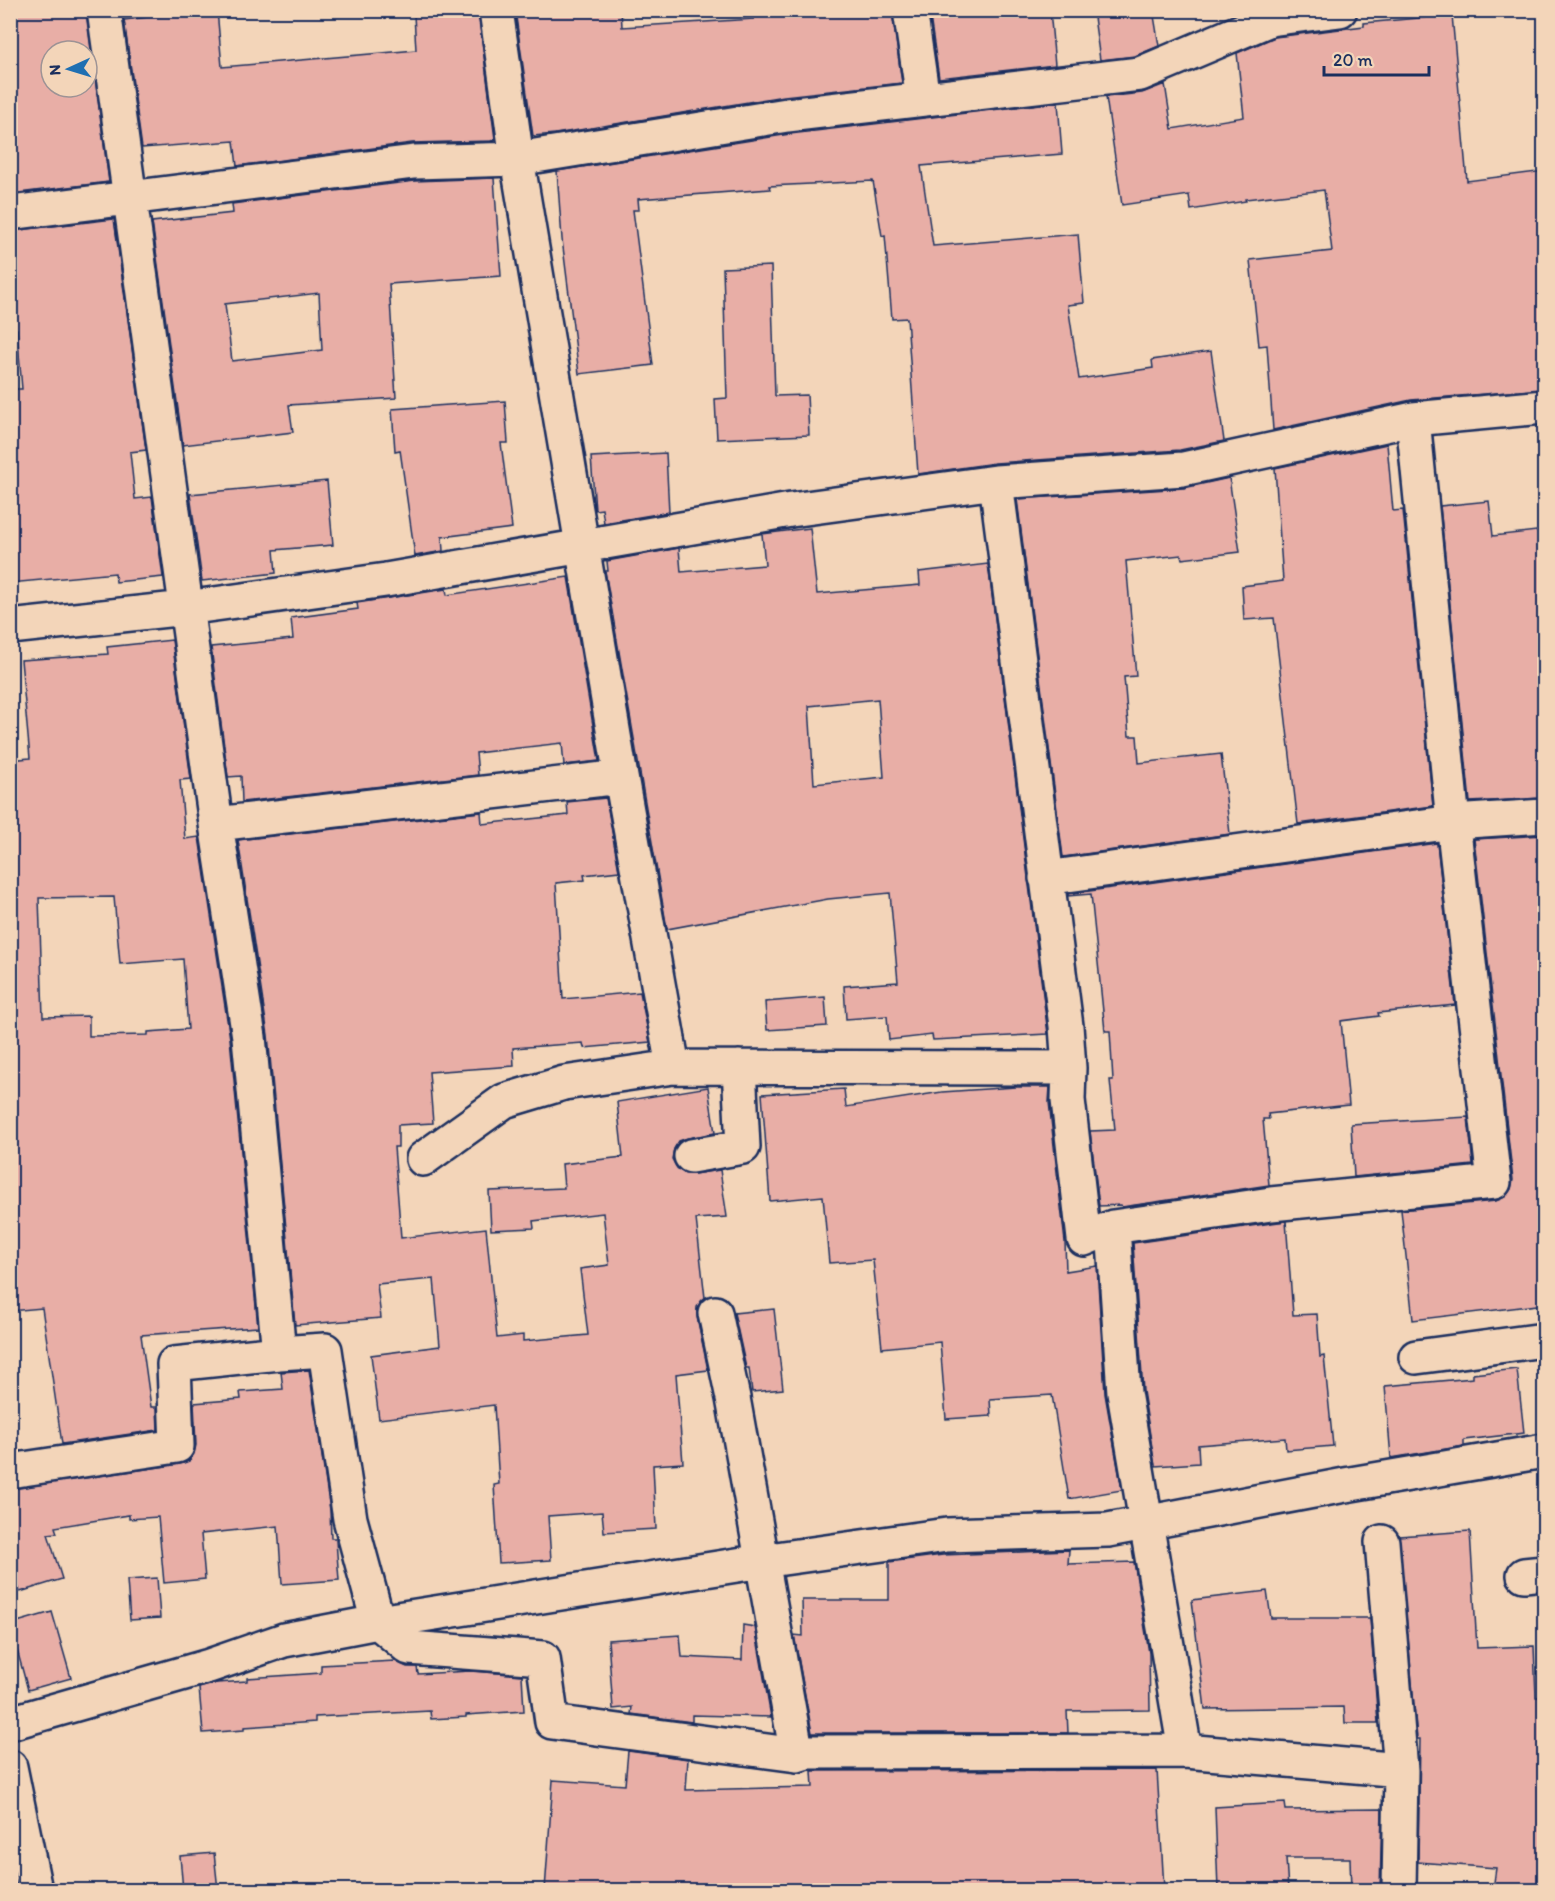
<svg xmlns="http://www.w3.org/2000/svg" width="1555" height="1901" viewBox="0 0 1555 1901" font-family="Itim,sans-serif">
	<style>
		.building { fill: #e8aea6; stroke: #1b2f5e; stroke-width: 1.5; fill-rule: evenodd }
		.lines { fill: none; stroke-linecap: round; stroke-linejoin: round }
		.minor-casing { stroke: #1b2f5e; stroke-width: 38 }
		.major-casing { stroke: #1b2f5e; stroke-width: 38 }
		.minor { stroke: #f3d5b9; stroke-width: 33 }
		.major { stroke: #f3d5b9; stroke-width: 33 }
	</style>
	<rect width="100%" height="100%" fill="#f3d5b9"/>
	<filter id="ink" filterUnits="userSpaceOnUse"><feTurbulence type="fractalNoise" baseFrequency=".0167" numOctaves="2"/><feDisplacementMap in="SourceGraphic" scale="12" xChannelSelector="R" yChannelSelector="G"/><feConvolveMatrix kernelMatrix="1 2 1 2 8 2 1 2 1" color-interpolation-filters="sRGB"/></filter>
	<g filter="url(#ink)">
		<path class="building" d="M 10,10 L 86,10 L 109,182 L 10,194 ZM 51,51 L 87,51 L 87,87 L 51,87 Z
			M 206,10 L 217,10 L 222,67 L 416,50 L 414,15 L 478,11 L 495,139 L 491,141 L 412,143 L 237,166 L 234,141 L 142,148 L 124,20 Z
			M 515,10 L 621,10 L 622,27 L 754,19 L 754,10 L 892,10 L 902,83 L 784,96 L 555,134 L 533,136 Z
			M 929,10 L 1050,10 L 1055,65 L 939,78 Z
			M 1093,10 L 1153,10 L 1159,46 L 1135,56 L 1100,60 Z
			M 1452,15 L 1467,181 L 1545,171 L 1545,389 L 1411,400 L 1273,430 L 1267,345 L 1259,346 L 1250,260 L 1332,251 L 1324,190 L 1245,199 L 1246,201 L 1191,210 L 1189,195 L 1122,205 L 1106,97 L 1142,93 L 1165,84 L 1172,129 L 1244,117 L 1237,53 L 1275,37 L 1364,26 L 1364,23 Z
			M 1058,102 L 1062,154 L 921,166 L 933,246 L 1078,234 L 1084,303 L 1068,305 L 1079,379 L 1153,368 L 1152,360 L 1211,351 L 1224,441 L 1180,450 L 995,463 L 918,474 L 907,318 L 892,319 L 885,235 L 882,236 L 873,181 L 769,186 L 770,189 L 638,199 L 639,210 L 633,210 L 653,365 L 579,374 L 562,239 L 557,171 L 790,134 Z
			M 494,178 L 501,276 L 389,284 L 396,398 L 289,405 L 293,432 L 183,445 L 152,222 L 233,213 L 232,204 L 415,181 ZM 319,293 L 322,350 L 232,361 L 225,304 Z
			M 114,219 L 146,450 L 130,452 L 135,499 L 152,497 L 163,577 L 116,582 L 115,573 L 10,583 L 10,389 L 22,389 L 17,329 L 10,330 L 10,231 Z
			M 771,266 L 775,396 L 807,395 L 809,435 L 717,439 L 715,399 L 727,398 L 723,268 Z
			M 505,401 L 508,443 L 501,443 L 512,528 L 442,537 L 443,551 L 415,556 L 400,450 L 395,451 L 392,409 Z
			M 1387,444 L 1393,511 L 1403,510 L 1433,806 L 1298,824 L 1274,618 L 1244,620 L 1242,586 L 1283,581 L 1275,468 Z
			M 666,453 L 669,512 L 604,523 L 602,509 L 595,510 L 591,457 Z
			M 1229,478 L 1240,552 L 1182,559 L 1181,555 L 1126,561 L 1136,676 L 1124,677 L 1129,736 L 1137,736 L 1139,763 L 1221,754 L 1230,834 L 1063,857 L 1017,499 L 1184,488 Z
			M 327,481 L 333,545 L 274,550 L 276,573 L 202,581 L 190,494 Z
			M 1489,501 L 1493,536 L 1545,530 L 1545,798 L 1470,802 L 1440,506 Z
			M 810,528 L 817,594 L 920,585 L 919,572 L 988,564 L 1048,1034 L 933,1040 L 932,1035 L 889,1040 L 887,1016 L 846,1019 L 844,986 L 898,982 L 890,893 L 828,899 L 667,929 L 605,571 L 608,571 L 607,561 L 679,548 L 681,572 L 765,565 L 762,534 ZM 878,699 L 884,777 L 814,784 L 809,706 Z
			M 568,577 L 599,761 L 564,765 L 562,743 L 476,753 L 478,775 L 242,802 L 241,776 L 228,777 L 211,647 L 293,639 L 291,618 L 358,609 L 357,603 L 446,589 L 447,595 Z
			M 172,640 L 191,779 L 180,780 L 185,839 L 199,837 L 230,1039 L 258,1327 L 141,1335 L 151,1407 L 157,1407 L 158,1430 L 62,1444 L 42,1308 L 10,1311 L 10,760 L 30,758 L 21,660 L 108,654 L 107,647 ZM 114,897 L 120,964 L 183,959 L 188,1029 L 148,1032 L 148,1035 L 89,1036 L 89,1016 L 43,1017 L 39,898 Z
			M 606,798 L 619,871 L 584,875 L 585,880 L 556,883 L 563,999 L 640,992 L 650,1042 L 584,1048 L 583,1043 L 513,1048 L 514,1066 L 429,1072 L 433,1123 L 398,1125 L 398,1147 L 394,1147 L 401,1238 L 486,1228 L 497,1338 L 523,1335 L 523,1341 L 588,1335 L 580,1269 L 609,1265 L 603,1213 L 533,1221 L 534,1228 L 491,1230 L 489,1191 L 564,1188 L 562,1164 L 623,1157 L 617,1102 L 708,1087 L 715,1133 L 688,1138 L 679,1141 L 674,1149 L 672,1159 L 677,1168 L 685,1174 L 694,1174 L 720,1170 L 727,1217 L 696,1219 L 705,1298 L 697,1307 L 697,1317 L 708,1370 L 676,1374 L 683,1463 L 653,1465 L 656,1529 L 604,1532 L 602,1512 L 548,1516 L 551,1560 L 499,1563 L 494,1485 L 499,1484 L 494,1405 L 379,1419 L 371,1355 L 440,1346 L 434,1279 L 377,1284 L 381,1318 L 295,1325 L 268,1035 L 238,840 L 481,812 L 482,824 L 568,815 L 567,802 Z
			M 1545,835 L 1545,1304 L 1413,1320 L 1401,1210 L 1496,1201 L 1505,1197 L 1511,1189 L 1513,1180 L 1474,839 Z
			M 1437,843 L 1455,1005 L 1378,1013 L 1379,1016 L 1341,1021 L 1349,1105 L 1268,1114 L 1269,1119 L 1263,1119 L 1269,1185 L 1122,1207 L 1121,1205 L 1099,1206 L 1090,1131 L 1115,1130 L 1110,1080 L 1113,1080 L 1110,1031 L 1105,1031 L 1091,894 L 1068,896 L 1068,894 Z
			M 825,997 L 827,1026 L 767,1030 L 765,1002 Z
			M 1016,1087 L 1050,1087 L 1049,1102 L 1065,1242 L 1066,1271 L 1097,1266 L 1105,1394 L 1122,1490 L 1069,1499 L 1052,1395 L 990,1399 L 991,1416 L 946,1419 L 940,1342 L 882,1348 L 873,1260 L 829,1263 L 823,1196 L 770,1201 L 762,1094 L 844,1089 L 846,1107 L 942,1092 Z
			M 1468,1117 L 1473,1165 L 1354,1177 L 1351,1124 Z
			M 1286,1221 L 1293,1315 L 1317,1314 L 1320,1357 L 1324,1356 L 1333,1446 L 1286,1450 L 1285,1438 L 1198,1445 L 1199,1463 L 1155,1466 L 1143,1391 L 1133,1243 Z
			M 774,1309 L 783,1389 L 752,1392 L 749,1368 L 746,1368 L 734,1313 Z
			M 1517,1369 L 1524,1433 L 1464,1440 L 1464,1446 L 1391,1458 L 1385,1386 L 1473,1378 L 1473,1374 Z
			M 309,1370 L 330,1510 L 331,1538 L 336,1538 L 336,1541 L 339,1580 L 282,1584 L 278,1526 L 201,1534 L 205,1579 L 164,1583 L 158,1517 L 129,1519 L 129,1515 L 55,1527 L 57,1533 L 48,1534 L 62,1579 L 20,1592 L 10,1561 L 10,1489 L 180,1464 L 189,1461 L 194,1454 L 196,1445 L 194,1403 L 241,1399 L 240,1392 L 283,1389 L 281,1372 Z
			M 1470,1531 L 1477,1648 L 1534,1646 L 1536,1697 L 1545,1697 L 1545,1890 L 1493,1890 L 1496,1868 L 1418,1862 L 1420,1739 L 1417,1739 L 1399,1536 Z
			M 1069,1550 L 1068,1564 L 1134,1562 L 1149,1653 L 1150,1710 L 1067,1711 L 1068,1733 L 812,1733 L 794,1635 L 803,1636 L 802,1600 L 889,1600 L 889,1562 L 943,1555 Z
			M 157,1578 L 160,1618 L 130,1620 L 127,1580 Z
			M 1267,1591 L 1271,1618 L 1370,1618 L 1378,1723 L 1345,1723 L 1344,1707 L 1205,1709 L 1192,1600 Z
			M 52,1612 L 71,1678 L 28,1690 L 10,1624 Z
			M 743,1625 L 755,1627 L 771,1717 L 692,1715 L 692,1722 L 631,1714 L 632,1707 L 613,1709 L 608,1640 L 680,1635 L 682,1657 L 742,1660 Z
			M 395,1661 L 407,1667 L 417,1667 L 418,1674 L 470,1671 L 522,1675 L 524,1711 L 466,1715 L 466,1717 L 431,1719 L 430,1711 L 315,1717 L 315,1722 L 244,1727 L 244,1730 L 203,1733 L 199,1688 L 217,1683 L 247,1681 L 247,1678 L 321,1673 L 321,1665 Z
			M 628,1751 L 688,1759 L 686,1790 L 813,1787 L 812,1771 L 1157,1770 L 1164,1889 L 1137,1890 L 545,1890 L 553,1780 L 625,1785 Z
			M 1285,1803 L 1286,1810 L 1382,1809 L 1380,1890 L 1351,1890 L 1350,1858 L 1286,1858 L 1288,1890 L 1218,1890 L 1215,1807 Z
			M 214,1853 L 218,1890 L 183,1890 L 180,1856 Z"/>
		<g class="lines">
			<g class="minor-casing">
				<path id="minor" d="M 910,10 L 923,99
					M 10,213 L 414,162 L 517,159 L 787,115 L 1140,74 L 1270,19 L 1340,10
					M 10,627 L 186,608 L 386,580 L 791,510 L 996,482 L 1183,469 L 1413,419 L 1544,407
					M 621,777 L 673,1067 L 1069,1068 L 1066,1026 L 996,482
					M 216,824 L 621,777 L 517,159 L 496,10
					M 1046,878 L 1453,822 L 1544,816
					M 1069,1068 L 1068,1100 L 1084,1239 L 1113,1227 L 1271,1204 L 1494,1182 L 1453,822 L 1413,419
					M 691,1156 L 743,1147 L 739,1067
					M 423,1159 L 504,1101 L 564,1083 L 673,1067
					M 1113,1227 L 1124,1393 L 1185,1751
					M 279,1353 L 325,1350 L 350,1519 L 378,1622 L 409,1648 L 543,1658 L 552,1722 L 797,1755 L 733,1398 L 715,1313
					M 1416,1357 L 1544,1340
					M 10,1471 L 177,1446 L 174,1364 L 279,1353 L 249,1037 L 216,824 L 104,10
					M 1382,1542 L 1401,1770
					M 1524,1575 L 1544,1573
					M 10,1723 L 209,1666 L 284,1640 L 378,1622 L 762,1561 L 947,1535 L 1108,1530 L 1345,1485 L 1544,1451
					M 797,1755 L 807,1752 L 1185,1751 L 1401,1770 L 1399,1890"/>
			</g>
			<g class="major-casing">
				<path id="major" d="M 10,1767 L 35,1890"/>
			</g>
			<use href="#minor" class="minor"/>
			<use href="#major" class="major"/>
		</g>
	</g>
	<rect width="1555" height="1901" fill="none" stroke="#f3d5b9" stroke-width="36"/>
	<rect x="18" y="18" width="1519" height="1865" fill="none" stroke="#1b2f5e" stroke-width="2" filter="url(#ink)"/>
	<g transform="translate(69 69) rotate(266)"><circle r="28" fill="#f3d5b9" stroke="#9d9395" stroke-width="1.5"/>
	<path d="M0-4.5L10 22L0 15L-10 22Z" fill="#1f6fb2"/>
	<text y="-9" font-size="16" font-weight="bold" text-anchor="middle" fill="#1b2f5e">N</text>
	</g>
	<path d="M1324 66v9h105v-9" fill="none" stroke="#1b2f5e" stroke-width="3"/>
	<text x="1333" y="66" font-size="18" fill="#1b2f5e" stroke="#f3d5b9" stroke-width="4.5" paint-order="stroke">20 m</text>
</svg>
